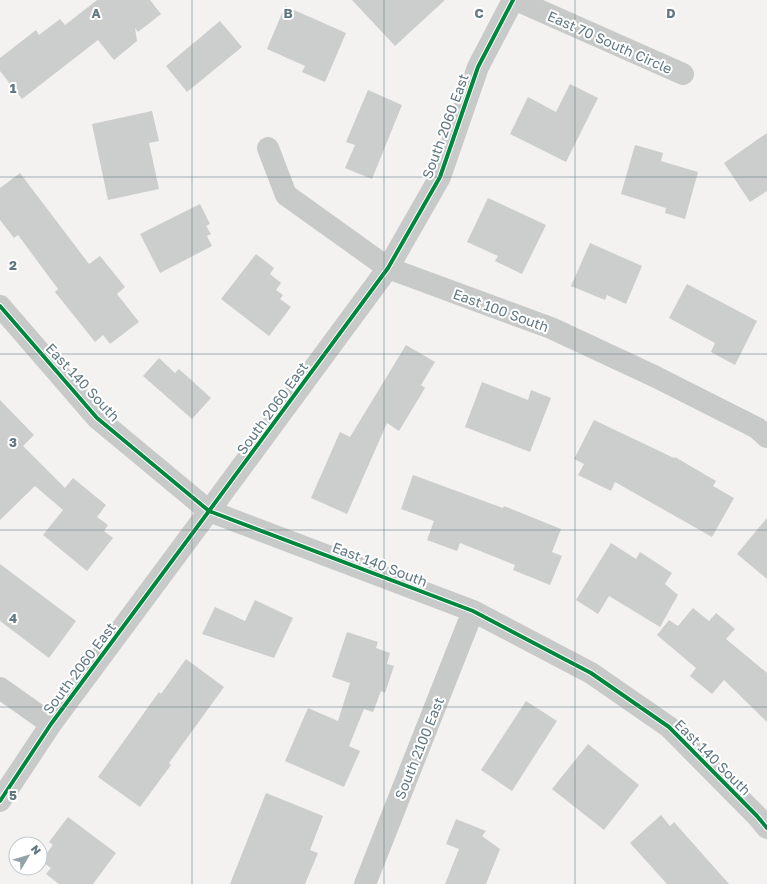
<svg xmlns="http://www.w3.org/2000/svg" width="767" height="884" viewBox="0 0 767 884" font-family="'Golos Text',sans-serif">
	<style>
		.building { fill: #cccdcd }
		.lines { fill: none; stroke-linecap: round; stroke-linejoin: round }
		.street { stroke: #c8caca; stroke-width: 22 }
		.cycleway-casing { stroke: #fff; stroke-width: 6 }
		.cycleway { stroke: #00873e; stroke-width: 4 }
		.grid { fill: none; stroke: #617882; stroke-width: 1; stroke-opacity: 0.55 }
		.labels { text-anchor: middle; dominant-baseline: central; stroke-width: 4; stroke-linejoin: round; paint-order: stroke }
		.street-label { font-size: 14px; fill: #617882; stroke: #fff }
		.grid-label { font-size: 13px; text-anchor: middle; font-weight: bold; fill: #617882; stroke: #fff; stroke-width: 4; stroke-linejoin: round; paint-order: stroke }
	</style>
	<rect width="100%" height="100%" fill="#f3f2f0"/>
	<path class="building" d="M 97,0 L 150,0 L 161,14 L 138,32 L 135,28 L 137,41 L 114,60 L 98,40 L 22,99 L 0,71 L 0,58 L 36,30 L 39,35 L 60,19 L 65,25 Z
		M 352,0 L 445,0 L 395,46 Z
		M 285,6 L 346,33 L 325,82 L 302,72 L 305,66 L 267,49 Z
		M 220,21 L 242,47 L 187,92 L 166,66 Z
		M 570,84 L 598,98 L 566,162 L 510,134 L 528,97 L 556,112 Z
		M 368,90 L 402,105 L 372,179 L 345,168 L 355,145 L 346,142 Z
		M 152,111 L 159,141 L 149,143 L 159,189 L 108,200 L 92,124 Z
		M 767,133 L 767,191 L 750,202 L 724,163 Z
		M 635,145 L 663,153 L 661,161 L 698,172 L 685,219 L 665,213 L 666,208 L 621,194 Z
		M 20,173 L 89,264 L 100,256 L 125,287 L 117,294 L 139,322 L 110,344 L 103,335 L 95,342 L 55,292 L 58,289 L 18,235 L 14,238 L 0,220 L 0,188 Z
		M 488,198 L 546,225 L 522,274 L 495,261 L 498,256 L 467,242 Z
		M 200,204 L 210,224 L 206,226 L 211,234 L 207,236 L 212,246 L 160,273 L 140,234 Z
		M 590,243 L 642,266 L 626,304 L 607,295 L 605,300 L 571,286 Z
		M 256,254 L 274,268 L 270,274 L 281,283 L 276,290 L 283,295 L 280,299 L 291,307 L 269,336 L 221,299 Z
		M 687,284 L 757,321 L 735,365 L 711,352 L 715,343 L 669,318 Z
		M 406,345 L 435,362 L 421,385 L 425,388 L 399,431 L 387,423 L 347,514 L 311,498 L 340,432 L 350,437 Z
		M 159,358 L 175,373 L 179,369 L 211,398 L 192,419 L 143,376 Z
		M 482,382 L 528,400 L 531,390 L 551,398 L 530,452 L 465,427 Z
		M 0,400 L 34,435 L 23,446 L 65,488 L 73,478 L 106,505 L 97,517 L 108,525 L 104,531 L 113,538 L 87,571 L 43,535 L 63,510 L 35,486 L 0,520 Z
		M 594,420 L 674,458 L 675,457 L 716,481 L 713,486 L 734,498 L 712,537 L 615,482 L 611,491 L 578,475 L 584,464 L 574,459 Z
		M 413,475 L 503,508 L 504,506 L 561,529 L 552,552 L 562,556 L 550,585 L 513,570 L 515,565 L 460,543 L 457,551 L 427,540 L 434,521 L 401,509 Z
		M 767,518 L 767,579 L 737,554 Z
		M 611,543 L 636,559 L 640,552 L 672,573 L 665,584 L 678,595 L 660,627 L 609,596 L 598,614 L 576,600 Z
		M 0,564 L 76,621 L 49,658 L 0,621 Z
		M 255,600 L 293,618 L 274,658 L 202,634 L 215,607 L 245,621 Z
		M 693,608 L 709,621 L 716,613 L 735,629 L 726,639 L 767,673 L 767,722 L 724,680 L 712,694 L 690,676 L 696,668 L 657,635 L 669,620 L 678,626 Z
		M 347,632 L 378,642 L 376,648 L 390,653 L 387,664 L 394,666 L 385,693 L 381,691 L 373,712 L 364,709 L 349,746 L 360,751 L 344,787 L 285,761 L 308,708 L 338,721 L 350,683 L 332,677 Z
		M 186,659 L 224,687 L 169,763 L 171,765 L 140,807 L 98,777 L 159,692 L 161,694 Z
		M 526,701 L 557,721 L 512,791 L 481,770 Z
		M 588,744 L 639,785 L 604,830 L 552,789 Z
		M 266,793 L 323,816 L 310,850 L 318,853 L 305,884 L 230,884 Z
		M 661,815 L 670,826 L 674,822 L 729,884 L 667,884 L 630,843 Z
		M 68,817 L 116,853 L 93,884 L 59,884 L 46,874 L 51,868 L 41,861 L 53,845 L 49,842 Z
		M 456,819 L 486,831 L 482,836 L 500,849 L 486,884 L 445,884 L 459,849 L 446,844 Z"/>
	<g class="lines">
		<path class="street" d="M 516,0 L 683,74
			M 268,148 L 286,195 L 388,268 L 551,328 L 654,376 L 757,428 L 767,437
			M 0,306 L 97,418 L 209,511 L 473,611 L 591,673 L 669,727 L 757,816 L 767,828
			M 0,688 L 51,724
			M 0,801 L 51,724 L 209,511 L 388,268 L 440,177 L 478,67 L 513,0
			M 365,884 L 473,611"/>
		<g class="cycleway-casing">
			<path id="cycleway" d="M 0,306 L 97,418 L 209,511 L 473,611 L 591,673 L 669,727 L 757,816 L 767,828
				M 0,801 L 51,724 L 209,511 L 388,268 L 440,177 L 478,67 L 513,0"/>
		</g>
		<use href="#cycleway" class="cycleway"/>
	</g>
	<path class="grid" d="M 192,0 L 192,884M 384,0 L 384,884M 575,0 L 575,884M 0,177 L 767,177M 0,354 L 767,354M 0,530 L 767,530M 0,707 L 767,707"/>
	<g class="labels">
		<g class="street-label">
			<text transform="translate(610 42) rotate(24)">East 70 South Circle</text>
			<text transform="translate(445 126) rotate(-70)">South 2060 East</text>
			<text transform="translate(501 310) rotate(20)">East 100 South</text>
			<text transform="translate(83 382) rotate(47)">East 140 South</text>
			<text transform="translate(272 408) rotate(-54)">South 2060 East</text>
			<text transform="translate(380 564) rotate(21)">East 140 South</text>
			<text transform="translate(79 668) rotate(-53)">South 2060 East</text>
			<text transform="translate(419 748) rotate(-68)">South 2100 East</text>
			<text transform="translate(713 757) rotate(45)">East 140 South</text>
		</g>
	</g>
	<g class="grid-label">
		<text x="96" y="18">A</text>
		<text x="288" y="18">B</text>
		<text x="479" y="18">C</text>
		<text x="671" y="18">D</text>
		<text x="13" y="93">1</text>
		<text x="13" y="270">2</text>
		<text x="13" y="447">3</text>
		<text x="13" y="623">4</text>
		<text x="13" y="800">5</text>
	</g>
	<g transform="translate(28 856) rotate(52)"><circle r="19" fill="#ffffff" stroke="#c0c9cd"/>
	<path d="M0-3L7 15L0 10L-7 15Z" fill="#94a3a8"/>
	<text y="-6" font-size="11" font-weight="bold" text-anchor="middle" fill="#617882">N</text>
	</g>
</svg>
